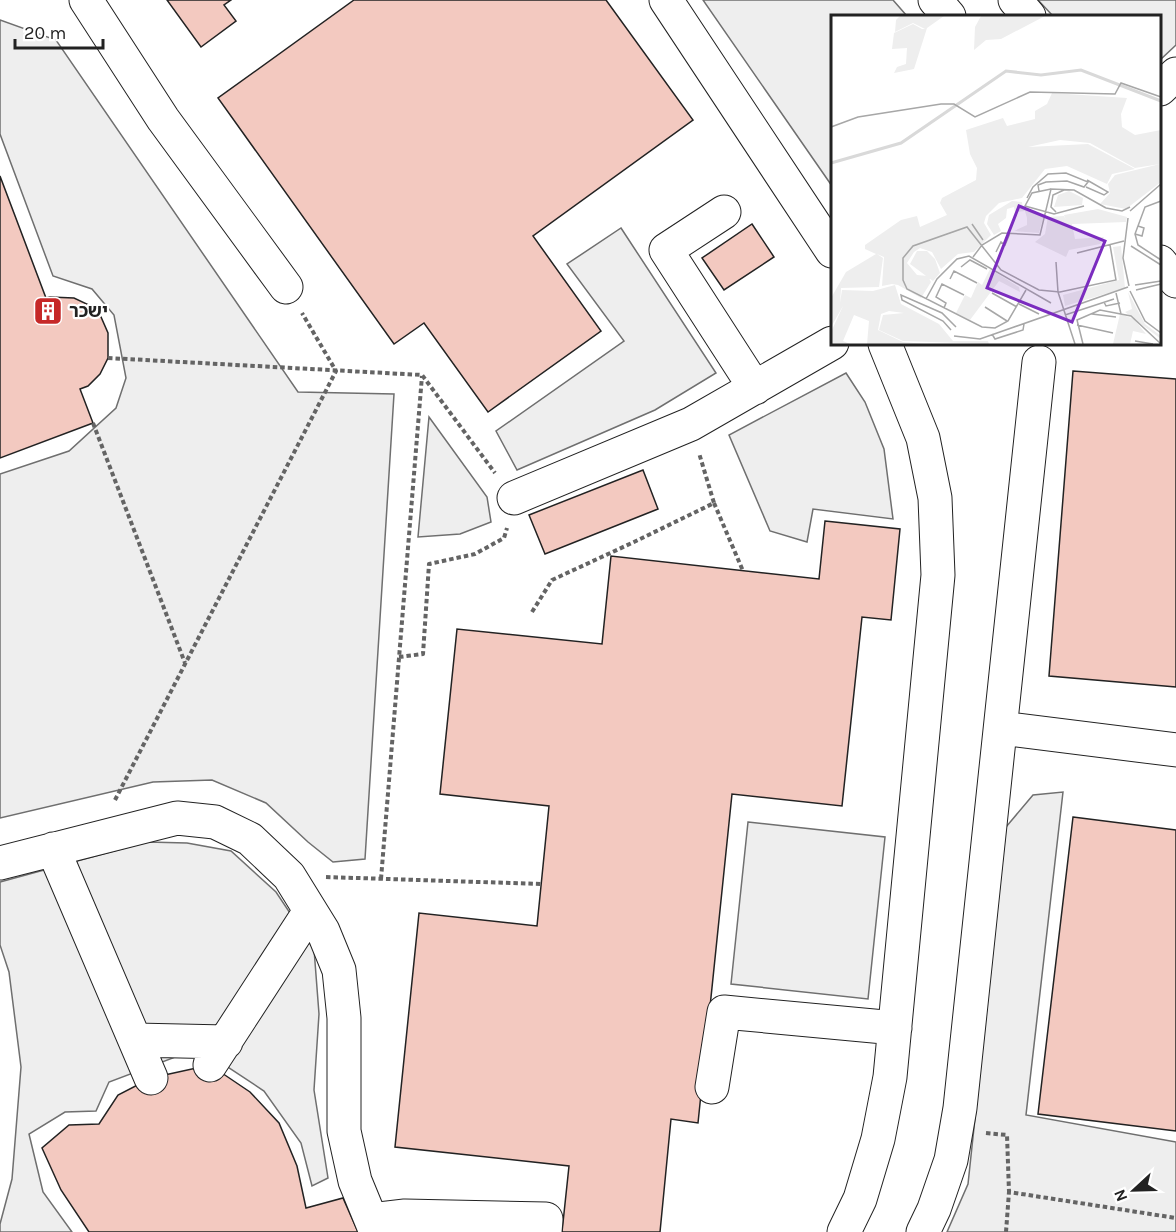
<svg xmlns="http://www.w3.org/2000/svg" width="1176" height="1232" viewBox="0 0 1176 1232" font-family="Karla,'Noto Sans Hebrew',sans-serif">
	<style>
		.green { fill: #eee; stroke: #6f6f6f; stroke-width: 1.5 }
		.building { fill: #f3c9c0; stroke: #222; stroke-width: 1.5 }
		.lines { fill: none; stroke-linecap: round; stroke-linejoin: round }
		.minor-casing { stroke: #222; stroke-width: 35 }
		.path { stroke: #646464; stroke-width: 4; stroke-dasharray: 4.5 3; stroke-linecap: butt }
		.minor { stroke: #fff; stroke-width: 33 }
		.labels { text-anchor: middle; dominant-baseline: central; stroke-width: 4.5; stroke-linejoin: round; paint-order: stroke }
		.poi-label { font-size: 18px; font-weight: bold; fill: #222; stroke: #fff; text-anchor: start }
		.inset-river { fill: none; stroke: #d9d9d9; stroke-width: 3 }
		.inset-road { fill: none; stroke: #a7a7a7; stroke-width: 1.5 }
		.view { fill: #7b2cbf; fill-opacity: 0.15; stroke: #7b2cbf; stroke-width: 3 }
		.inset-edge { fill: none; stroke: #222; stroke-width: 3 }
	</style>
	<rect width="100%" height="100%" fill="#fff"/>
	<path class="green" d="M 703,0 L 893,0 L 907,16 L 832,16 L 832,186 Z
		M 1038,0 L 1176,0 L 1176,45 L 1160,60 L 1160,16 L 1053,16 Z
		M 0,20 L 56,40 L 298,392 L 394,394 L 365,859 L 333,862 L 308,842 L 266,803 L 212,780 L 153,782 L 0,818 L 0,474 L 69,451 L 116,408 L 126,378 L 114,315 L 92,289 L 53,276 L 0,134 Z
		M 621,228 L 716,373 L 655,410 L 517,470 L 496,431 L 624,341 L 567,264 Z
		M 846,373 L 865,402 L 884,449 L 893,519 L 813,509 L 807,542 L 770,531 L 729,435 Z
		M 429,417 L 487,497 L 491,522 L 460,534 L 418,537 Z
		M 1063,792 L 1026,1115 L 1176,1142 L 1176,1232 L 947,1232 L 968,1184 L 1006,827 L 1033,795 Z
		M 748,822 L 885,837 L 868,999 L 731,984 Z
		M 147,842 L 187,843 L 231,851 L 276,892 L 314,949 L 319,1014 L 314,1090 L 328,1178 L 312,1186 L 301,1143 L 264,1091 L 199,1048 L 109,1082 L 96,1111 L 65,1112 L 29,1134 L 43,1192 L 72,1232 L 0,1232 L 0,1224 L 12,1179 L 21,1067 L 9,972 L 0,945 L 0,882 Z"/>
	<path class="building" d="M 167,0 L 231,0 L 224,5 L 236,21 L 201,47 Z
		M 354,0 L 606,0 L 693,120 L 533,236 L 601,331 L 488,412 L 424,323 L 394,344 L 218,98 Z
		M 0,176 L 46,298 L 50,297 L 74,298 L 89,305 L 101,317 L 108,333 L 108,358 L 100,374 L 88,386 L 80,389 L 93,423 L 0,458 Z
		M 752,224 L 774,257 L 724,290 L 702,258 Z
		M 1073,371 L 1176,379 L 1176,687 L 1049,676 Z
		M 643,470 L 658,509 L 545,554 L 529,515 Z
		M 825,521 L 900,529 L 891,620 L 862,617 L 842,806 L 732,794 L 698,1123 L 671,1119 L 660,1232 L 562,1232 L 569,1166 L 395,1147 L 419,913 L 537,926 L 549,806 L 440,794 L 457,629 L 602,644 L 611,556 L 819,579 Z
		M 1073,817 L 1176,830 L 1176,1131 L 1038,1114 Z
		M 210,1065 L 250,1092 L 279,1123 L 297,1166 L 306,1208 L 343,1198 L 358,1232 L 89,1232 L 61,1190 L 42,1148 L 69,1125 L 99,1124 L 118,1095 L 151,1078 Z"/>
	<g class="lines">
		<g class="minor-casing">
			<path id="minor" d="M 86,0 L 163,119 L 286,287
				M 666,0 L 832,251
				M 935,0 L 949,16
				M 1015,0 L 1029,16
				M 1160,89 L 1176,74
				M 724,212 L 666,250 L 755,388
				M 1160,262 L 1176,281
				M 514,498 L 691,424 L 832,343
				M 1001,728 L 1176,750
				M 53,849 L 151,1078
				M 0,863 L 177,818 L 215,822 L 250,839 L 289,876 L 323,931 L 339,970 L 344,1018 L 344,1131 L 355,1181 L 376,1232
				M 135,1040 L 226,1042
				M 210,1065 L 310,911
				M 712,1087 L 724,1012 L 895,1028
				M 371,1220 L 405,1216 L 546,1219 L 545,1232
				M 844,1232 L 860,1199 L 878,1139 L 890,1077 L 938,575 L 935,498 L 923,438 L 885,344
				M 923,1232 L 934,1209 L 951,1160 L 960,1108 L 1039,362"/>
		</g>
		<path class="path" d="M 108,358 L 422,375 L 495,473
			M 93,423 L 185,663
			M 714,503 L 743,571
			M 532,612 L 552,580 L 634,542 L 714,503 L 699,453
			M 399,657 L 423,654 L 429,564 L 475,554 L 504,538 L 507,528
			M 115,800 L 336,371 L 302,313
			M 326,877 L 541,884
			M 381,879 L 422,376
			M 986,1133 L 1007,1135 L 1009,1192
			M 1006,1232 L 1009,1192 L 1176,1218"/>
		<use href="#minor" class="minor"/>
	</g>
	<defs>
		<g id="building-square" transform="scale(1.5)"><rect x="-9" y="-9" width="18" height="18" rx="4" fill="#c62828" stroke="#fff"/><path d="M-4-6H4V6H1V3H-1V6H-4ZM-2.5-4.3h1.7v1.8h-1.7ZM.8-4.3h1.7v1.8H.8ZM-2.5-1h1.7V.8h-1.7ZM.8-1h1.7V.8H.8Z" fill="#fff"/></g>
	</defs>
	<g fill-rule="evenodd">
		<use href="#building-square" x="48" y="311"/>
	</g>
	<g class="labels">
		<g class="poi-label">
			<text x="69" y="311">ישכר</text>
		</g>
	</g>
	<g transform="translate(831 15)">
		<rect width="330" height="330" fill="#fff"/>
		<path d="M 69,1 L 113,1 L 96,13 L 83,54 L 63,58 L 66,52 L 75,49 L 76,33 L 61,34 L 63,18 L 82,9 L 91,14 L 94,14 L 82,8 L 64,17 L 65,5 ZM 150,1 L 214,1 L 170,24 L 155,25 L 143,35 L 144,12 ZM 221,78 L 296,83 L 290,99 L 291,112 L 304,120 L 330,115 L 330,167 L 295,194 L 269,189 L 279,178 L 277,169 L 284,160 L 329,149 L 304,153 L 259,128 L 229,125 L 197,132 L 257,129 L 304,154 L 281,159 L 276,169 L 236,151 L 214,154 L 191,183 L 168,188 L 155,201 L 153,208 L 160,220 L 143,237 L 127,239 L 110,254 L 101,237 L 89,233 L 83,237 L 76,248 L 86,260 L 97,261 L 100,267 L 90,283 L 67,270 L 61,269 L 51,271 L 53,242 L 46,239 L 52,243 L 48,272 L 10,273 L 9,288 L 11,275 L 42,276 L 64,270 L 70,289 L 108,309 L 122,326 L 157,326 L 158,329 L 72,326 L 48,315 L 52,300 L 73,298 L 58,296 L 50,299 L 47,315 L 72,327 L 94,329 L 36,329 L 38,306 L 23,300 L 12,326 L 19,329 L 0,329 L 0,317 L 12,291 L 0,312 L 0,283 L 15,257 L 45,239 L 34,234 L 34,230 L 70,205 L 86,201 L 89,212 L 116,200 L 109,188 L 111,183 L 145,165 L 146,153 L 139,139 L 135,115 L 172,103 L 176,111 L 204,104 L 204,96 L 216,89 ZM 238,176 L 252,183 L 251,190 L 223,192 L 227,180 ZM 181,186 L 191,187 L 192,194 L 213,200 L 208,218 L 183,216 L 196,210 L 196,203 L 194,196 L 184,197 L 183,192 L 176,194 L 175,203 L 167,209 L 170,216 L 163,220 L 156,209 L 158,200 ZM 267,194 L 296,202 L 295,207 L 241,209 L 244,224 L 273,222 L 269,229 L 238,235 L 235,242 L 204,227 L 214,219 L 217,202 L 233,201 L 235,205 L 233,200 ZM 290,231 L 294,273 L 234,291 L 232,280 L 288,265 L 282,232 ZM 86,236 L 96,236 L 104,244 L 109,258 L 102,266 L 79,249 ZM 159,254 L 188,272 L 189,277 L 168,266 L 139,305 L 125,298 L 134,280 L 140,283 L 147,267 L 151,270 ZM 297,277 L 314,309 L 330,321 L 330,324 L 294,297 L 301,294 ZM 289,299 L 303,304 L 315,319 L 302,316 L 299,329 L 282,329 Z" fill="#eee"/>
		<path class="inset-river" d="M 0,148 L 70,128 L 175,56 L 210,60 L 250,55 L 330,86"/>
		<path class="inset-road" d="M 0,112 L 27,102 L 110,89 L 123,89 L 144,102 L 199,77 L 284,79 L 290,68 L 330,82M 255,172 L 273,180 L 277,177 L 256,165M 220,174 L 201,178 L 194,191 L 223,199 L 253,191M 196,183 L 202,172 L 217,159 L 235,158 L 257,167 L 253,172 L 236,166 L 215,167 L 207,170 L 208,176M 330,186 L 314,192 L 304,219 L 307,230 L 330,245M 275,193 L 291,196 L 299,192M 299,196 L 330,169M 225,197 L 220,192 L 222,180 L 233,175M 297,203 L 292,243 L 298,271M 141,209 L 152,225M 304,219 L 311,221 L 313,213 L 307,211M 300,231 L 330,250M 165,237 L 170,227 L 174,230 L 179,218M 246,238 L 293,226M 142,242 L 151,230 L 171,218 L 209,220 L 220,174 L 243,175 L 275,193M 225,247 L 227,277 L 244,329M 130,252 L 139,245 L 156,254M 119,264 L 123,256 L 146,268M 304,270 L 330,266M 195,275 L 177,306 L 164,313 L 151,312 L 76,274 L 72,265 L 72,243 L 82,231 L 136,212 L 170,255 L 208,275 L 229,277 L 285,265 L 279,230M 305,275 L 330,269M 299,276 L 314,306 L 330,318M 161,278 L 186,292M 285,278 L 290,299M 95,284 L 106,264 L 126,244 L 138,241 L 220,288M 273,287 L 275,291 L 289,288M 188,289 L 208,299M 154,292 L 176,306M 113,293 L 115,288 L 105,282 L 111,269 L 133,280M 261,299 L 285,302M 234,300 L 283,284M 246,310 L 282,318M 120,315 L 112,306 L 71,285 L 70,280 L 111,298 L 125,312M 161,319 L 164,324 L 192,315 L 193,309M 123,321 L 149,324 L 297,272M 304,326 L 322,329M 252,329 L 246,305 L 269,295 L 300,301 L 330,329"/>
		<path class="view" d="M 188,191 L 274,226 L 241,307 L 156,273 Z"/>
		<rect width="330" height="330" class="inset-edge"/>
	</g>
	<g transform="translate(1134 1190) rotate(248)" stroke="#ffffff" stroke-width="4.5" paint-order="stroke">
	<path d="M0-4.5L10 22L0 15L-10 22Z" fill="#222222"/>
	<text y="-9" font-size="16" font-weight="bold" text-anchor="middle" fill="#222222">N</text>
	</g>
	<path d="M15 39v9h88v-9" fill="none" stroke="#222222" stroke-width="3"/>
	<text x="24" y="39" font-size="18" fill="#222222" stroke="#ffffff" stroke-width="4.5" paint-order="stroke">20 m</text>
</svg>
